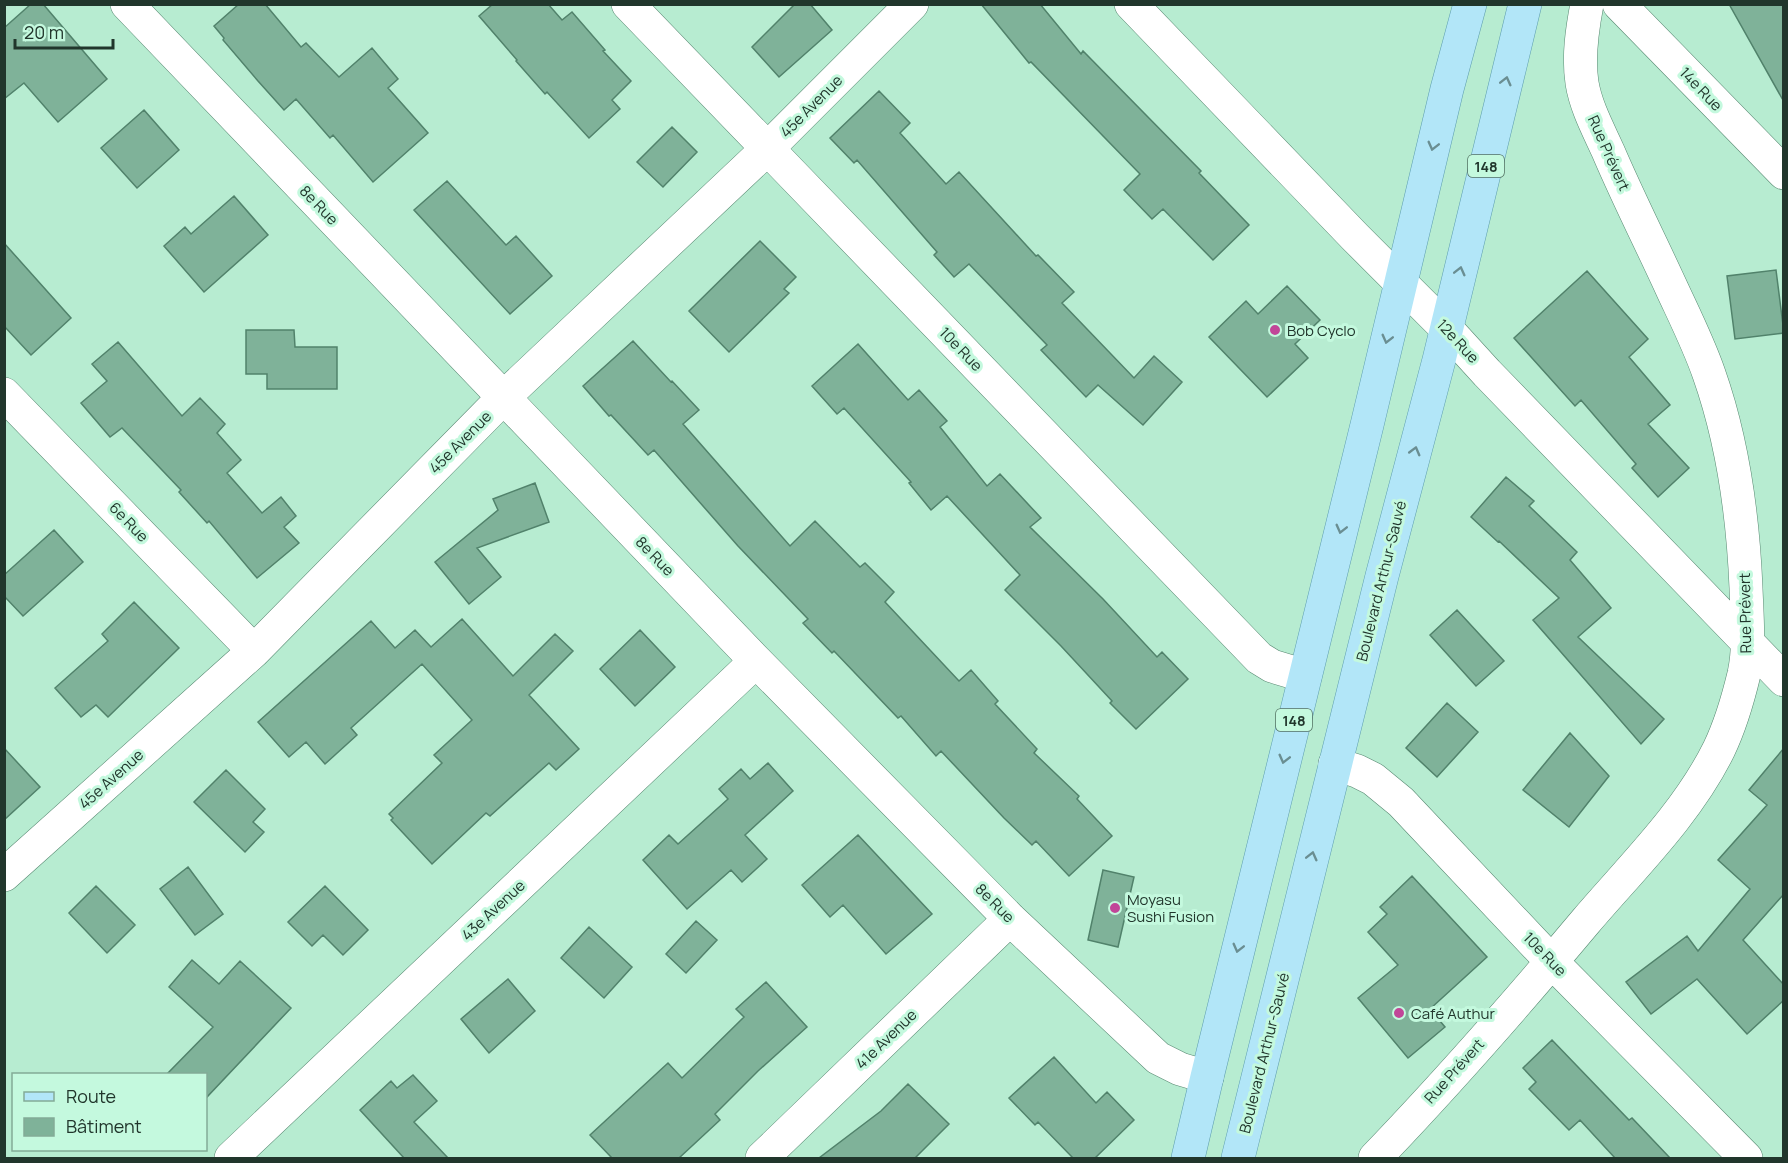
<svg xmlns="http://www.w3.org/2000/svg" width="1788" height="1163" viewBox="0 0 1788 1163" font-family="Manrope,sans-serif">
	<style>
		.building { fill: #7fb299; stroke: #51826b; stroke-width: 1.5 }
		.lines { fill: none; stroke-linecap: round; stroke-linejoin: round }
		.minor-casing { stroke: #588972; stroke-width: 34 }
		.major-casing { stroke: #5d9dae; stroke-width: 34 }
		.minor { stroke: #fff; stroke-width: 33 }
		.major { stroke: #b2e6f8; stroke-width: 33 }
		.oneway { stroke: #6a8e92 }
		.poi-dot { fill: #c14698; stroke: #c4f9de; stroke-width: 2 }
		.labels { text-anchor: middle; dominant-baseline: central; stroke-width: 6; stroke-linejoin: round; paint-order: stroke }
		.shield { fill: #c4f9de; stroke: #527061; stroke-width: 1.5 }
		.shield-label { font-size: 14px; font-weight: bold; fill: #21362c }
		.street-label { font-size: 15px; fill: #21362c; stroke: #c4f9de }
		.poi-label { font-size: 15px; fill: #21362c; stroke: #c4f9de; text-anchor: start }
	</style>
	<rect width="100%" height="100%" fill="#b7ecd1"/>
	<path class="building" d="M 31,4 L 43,4 L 107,79 L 58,122 L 24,83 L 4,99 L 4,28 Z
		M 239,4 L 265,4 L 301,47 L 306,43 L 339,77 L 372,48 L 398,79 L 388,88 L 428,133 L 373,182 L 333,135 L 330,138 L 296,99 L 284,110 L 258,81 L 223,40 L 224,38 L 214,26 Z
		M 493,4 L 548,4 L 562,20 L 572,12 L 605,50 L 603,51 L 631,81 L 612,100 L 620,109 L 589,138 L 547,92 L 545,94 L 516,61 L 517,60 L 479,16 Z
		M 795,4 L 810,4 L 832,30 L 779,77 L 752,47 Z
		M 981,4 L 1040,4 L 1081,54 L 1083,51 L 1201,171 L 1199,173 L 1249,225 L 1213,260 L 1163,209 L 1152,219 L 1124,190 L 1140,174 L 1031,62 L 1029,63 Z
		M 1729,4 L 1784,4 L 1784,102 Z
		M 879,91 L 910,123 L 900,133 L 946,184 L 959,172 L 1036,256 L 1038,255 L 1074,292 L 1062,303 L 1134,378 L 1154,356 L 1182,382 L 1143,425 L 1098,385 L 1086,397 L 1041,350 L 1047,345 L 969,264 L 954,277 L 934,255 L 937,252 L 857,160 L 854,163 L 830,138 Z
		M 144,110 L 179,150 L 137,188 L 101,148 Z
		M 672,127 L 697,152 L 663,187 L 637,162 Z
		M 447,181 L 506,245 L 516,236 L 552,276 L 510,314 L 414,210 Z
		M 234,196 L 268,235 L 204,292 L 164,246 L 185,227 L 191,234 Z
		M 760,241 L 796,277 L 784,289 L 789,293 L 729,352 L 689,311 Z
		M 4,243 L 71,318 L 31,355 L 4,326 Z
		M 1776,270 L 1784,333 L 1735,339 L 1727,276 Z
		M 1587,271 L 1648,339 L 1629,357 L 1670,405 L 1648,424 L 1689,468 L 1658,497 L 1632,468 L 1636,464 L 1581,400 L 1575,406 L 1514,338 Z
		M 1287,286 L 1320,320 L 1295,344 L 1308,358 L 1267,397 L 1209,337 L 1246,301 L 1258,314 Z
		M 246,330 L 294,330 L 295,347 L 337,347 L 337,389 L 267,389 L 267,374 L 246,374 Z
		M 633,341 L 671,382 L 672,381 L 699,410 L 683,424 L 790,546 L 815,521 L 860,567 L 865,563 L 894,592 L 885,602 L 959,681 L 971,670 L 998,701 L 995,704 L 1037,749 L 1034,753 L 1079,796 L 1077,799 L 1112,836 L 1069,876 L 1036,841 L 1032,845 L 1004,818 L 941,751 L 936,756 L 901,716 L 898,718 L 834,651 L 832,653 L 803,623 L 808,619 L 738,546 L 654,450 L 648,455 L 611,415 L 609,416 L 583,386 Z
		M 118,342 L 182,416 L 200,398 L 225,424 L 217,433 L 241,460 L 227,473 L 262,513 L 281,497 L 296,516 L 284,527 L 299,543 L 257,578 L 209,521 L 207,523 L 179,492 L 181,490 L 122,428 L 110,437 L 81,403 L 107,381 L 92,364 Z
		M 858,344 L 908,400 L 919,390 L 947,421 L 940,427 L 987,486 L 1000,474 L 1041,518 L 1030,527 L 1103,599 L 1157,657 L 1162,652 L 1188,679 L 1136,729 L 1110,703 L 1112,701 L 1061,646 L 1005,590 L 1020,575 L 947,496 L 931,510 L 909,483 L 911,482 L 844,408 L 837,414 L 812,386 Z
		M 1506,477 L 1534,501 L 1529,506 L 1577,552 L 1570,560 L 1611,608 L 1578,637 L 1664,719 L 1641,744 L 1533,620 L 1559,598 L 1499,541 L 1498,542 L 1471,517 Z
		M 535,483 L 549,522 L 477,548 L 501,577 L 469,604 L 435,562 L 498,510 L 493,499 Z
		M 54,530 L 83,562 L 23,616 L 4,596 L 4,575 Z
		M 134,602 L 179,648 L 108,717 L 96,705 L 81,717 L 55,688 L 108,641 L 102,634 Z
		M 1457,610 L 1504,661 L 1476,686 L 1430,635 Z
		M 462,619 L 513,676 L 555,634 L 573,651 L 529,695 L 579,749 L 556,770 L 549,763 L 490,816 L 486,813 L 432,864 L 391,820 L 393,818 L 389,814 L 442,763 L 434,755 L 472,720 L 422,664 L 351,728 L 357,735 L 325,764 L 306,742 L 289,757 L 258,722 L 371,621 L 395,648 L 415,630 L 431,647 Z
		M 640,630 L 675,667 L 635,706 L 600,669 Z
		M 1447,703 L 1478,732 L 1437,777 L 1406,748 Z
		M 1570,733 L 1609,776 L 1569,827 L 1523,790 Z
		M 4,748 L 40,787 L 4,820 Z
		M 1784,748 L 1784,894 L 1743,940 L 1784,985 L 1784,1000 L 1747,1034 L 1697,979 L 1651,1014 L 1626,982 L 1687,936 L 1698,951 L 1750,889 L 1718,860 L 1767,805 L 1749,790 Z
		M 768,763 L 793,791 L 745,835 L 767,859 L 742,882 L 731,870 L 687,909 L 643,860 L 669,835 L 678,844 L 728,799 L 719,789 L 741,769 L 750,779 Z
		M 226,770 L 265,809 L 253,822 L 264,832 L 245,852 L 194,802 Z
		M 858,835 L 932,914 L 886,954 L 843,905 L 830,917 L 802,885 Z
		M 188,867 L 223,914 L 195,935 L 160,889 Z
		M 1103,870 L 1134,877 L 1118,947 L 1088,940 Z
		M 1412,876 L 1487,957 L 1430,1009 L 1445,1027 L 1408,1058 L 1358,998 L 1398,965 L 1368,932 L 1387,914 L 1380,907 Z
		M 96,886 L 135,925 L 107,953 L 69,913 Z
		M 325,886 L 368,930 L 343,955 L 323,935 L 312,946 L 288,922 Z
		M 696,921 L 717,940 L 686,973 L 666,954 Z
		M 589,927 L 632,967 L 604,998 L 561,958 Z
		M 192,960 L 219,984 L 240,961 L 291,1008 L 206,1098 L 206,1074 L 167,1074 L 213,1027 L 169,987 Z
		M 508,979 L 535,1011 L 489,1053 L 461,1019 Z
		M 766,982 L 807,1027 L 758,1071 L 715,1114 L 720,1120 L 679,1158 L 612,1158 L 590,1135 L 668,1063 L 682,1078 L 744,1017 L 736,1009 Z
		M 1552,1040 L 1629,1120 L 1632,1118 L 1670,1158 L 1615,1158 L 1580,1120 L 1569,1130 L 1529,1089 L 1536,1082 L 1523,1068 Z
		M 1054,1057 L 1096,1103 L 1107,1092 L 1134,1120 L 1095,1158 L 1073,1158 L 1038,1122 L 1035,1125 L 1009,1098 Z
		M 413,1075 L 437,1101 L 414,1122 L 448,1158 L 404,1158 L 360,1110 L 391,1081 L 397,1088 Z
		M 908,1084 L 949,1124 L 915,1158 L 819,1158 L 881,1111 Z"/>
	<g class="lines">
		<g class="minor-casing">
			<path id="minor" d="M 127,4 L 756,661 L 1010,919 L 1158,1058 L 1180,1069 L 1207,1077
				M 628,4 L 1259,658 L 1272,666 L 1305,676
				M 1131,4 L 1355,237 L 1446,328 L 1487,373 L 1784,680
				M 1619,4 L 1784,173
				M 4,394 L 254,651
				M 1335,764 L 1357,771 L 1373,779 L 1401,802 L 1552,962 L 1746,1158
				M 4,875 L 254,651 L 503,398 L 767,149 L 912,4
				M 231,1158 L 756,661
				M 762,1158 L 1010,919
				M 1375,1158 C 1448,1082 1518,1002 1586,921 C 1632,867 1687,814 1719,749 C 1730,726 1738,699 1744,674 C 1750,646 1747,616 1746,588 C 1743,516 1733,442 1709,374 C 1699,345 1685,317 1672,289 C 1651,243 1628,198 1608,151 C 1598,129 1586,107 1582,83 C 1578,57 1582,30 1587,4"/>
		</g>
		<g class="major-casing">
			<path id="major" d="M 1188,1158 L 1207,1077 L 1367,425 L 1447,89 L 1470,4
				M 1238,1158 L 1382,576 L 1439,360 L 1525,4"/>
		</g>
		<use href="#minor" class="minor"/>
		<use href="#major" class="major"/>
	</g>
	<defs><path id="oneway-chevron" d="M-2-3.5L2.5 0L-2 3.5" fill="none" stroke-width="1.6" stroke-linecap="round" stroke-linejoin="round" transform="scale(1.5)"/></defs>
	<g class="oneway">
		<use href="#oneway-chevron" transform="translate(1506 81) rotate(-76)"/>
		<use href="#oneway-chevron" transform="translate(1433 146) rotate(104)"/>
		<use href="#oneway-chevron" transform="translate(1460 271) rotate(-76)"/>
		<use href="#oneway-chevron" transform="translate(1387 339) rotate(104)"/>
		<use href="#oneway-chevron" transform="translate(1415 451) rotate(-75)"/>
		<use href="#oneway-chevron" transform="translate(1341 529) rotate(104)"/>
		<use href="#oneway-chevron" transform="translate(1284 759) rotate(104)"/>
		<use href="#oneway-chevron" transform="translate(1312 856) rotate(-76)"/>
		<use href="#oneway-chevron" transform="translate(1238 948) rotate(104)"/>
	</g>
	<g class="poi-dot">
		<circle cx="1275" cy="330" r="6"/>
		<circle cx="1115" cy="908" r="6"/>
		<circle cx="1399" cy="1013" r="6"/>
	</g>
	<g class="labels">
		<g class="shield">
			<rect x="1468" y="155" width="36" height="22" rx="4.5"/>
			<rect x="1276" y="709" width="36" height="22" rx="4.5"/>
		</g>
		<g class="shield-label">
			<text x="1486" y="166">148</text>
			<text x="1294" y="720">148</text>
		</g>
		<g class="street-label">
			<text transform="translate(1701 89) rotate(46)">14e Rue</text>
			<text transform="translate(811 106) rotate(-45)">45e Avenue</text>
			<text transform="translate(1609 153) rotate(66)">Rue Prévert</text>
			<text transform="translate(319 205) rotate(46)">8e Rue</text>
			<text transform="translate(1458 341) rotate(47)">12e Rue</text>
			<text transform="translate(961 349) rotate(46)">10e Rue</text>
			<text transform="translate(460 442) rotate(-45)">45e Avenue</text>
			<text transform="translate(129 522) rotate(46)">6e Rue</text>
			<text transform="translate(655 556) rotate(46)">8e Rue</text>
			<text transform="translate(1381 581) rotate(-76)">Boulevard Arthur-Sauvé</text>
			<text transform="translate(1745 613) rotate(-91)">Rue Prévert</text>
			<text transform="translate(111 779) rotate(-42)">45e Avenue</text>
			<text transform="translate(995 903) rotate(45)">8e Rue</text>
			<text transform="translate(493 910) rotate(-43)">43e Avenue</text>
			<text transform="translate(1545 954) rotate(46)">10e Rue</text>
			<text transform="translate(886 1039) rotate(-44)">41e Avenue</text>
			<text transform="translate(1264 1053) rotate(-76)">Boulevard Arthur-Sauvé</text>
			<text transform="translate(1454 1071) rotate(-48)">Rue Prévert</text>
		</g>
		<g class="poi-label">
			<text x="1287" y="330">Bob Cyclo</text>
			<text x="1127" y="899">Moyasu<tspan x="1127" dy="17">Sushi Fusion</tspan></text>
			<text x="1411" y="1013">Café Authur</text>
		</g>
	</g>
	<rect width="1788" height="1163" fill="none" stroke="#21362c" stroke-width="12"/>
	<rect x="12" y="1073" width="195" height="78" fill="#c4f9de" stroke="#83ab97" stroke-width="1.5"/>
	<rect x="24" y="1092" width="30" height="9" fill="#b2e6f8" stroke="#83ab97" stroke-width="1.5"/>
	<text x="66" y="1103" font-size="18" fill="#21362c">Route</text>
	<rect x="24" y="1118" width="30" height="18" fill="#7fb299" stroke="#83ab97" stroke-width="1.5"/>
	<text x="66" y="1133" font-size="18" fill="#21362c">Bâtiment</text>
	<path d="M15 39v9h98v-9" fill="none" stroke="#21362c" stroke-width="3"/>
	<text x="24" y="39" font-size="18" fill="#21362c" stroke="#c4f9de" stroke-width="4.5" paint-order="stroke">20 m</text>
</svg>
